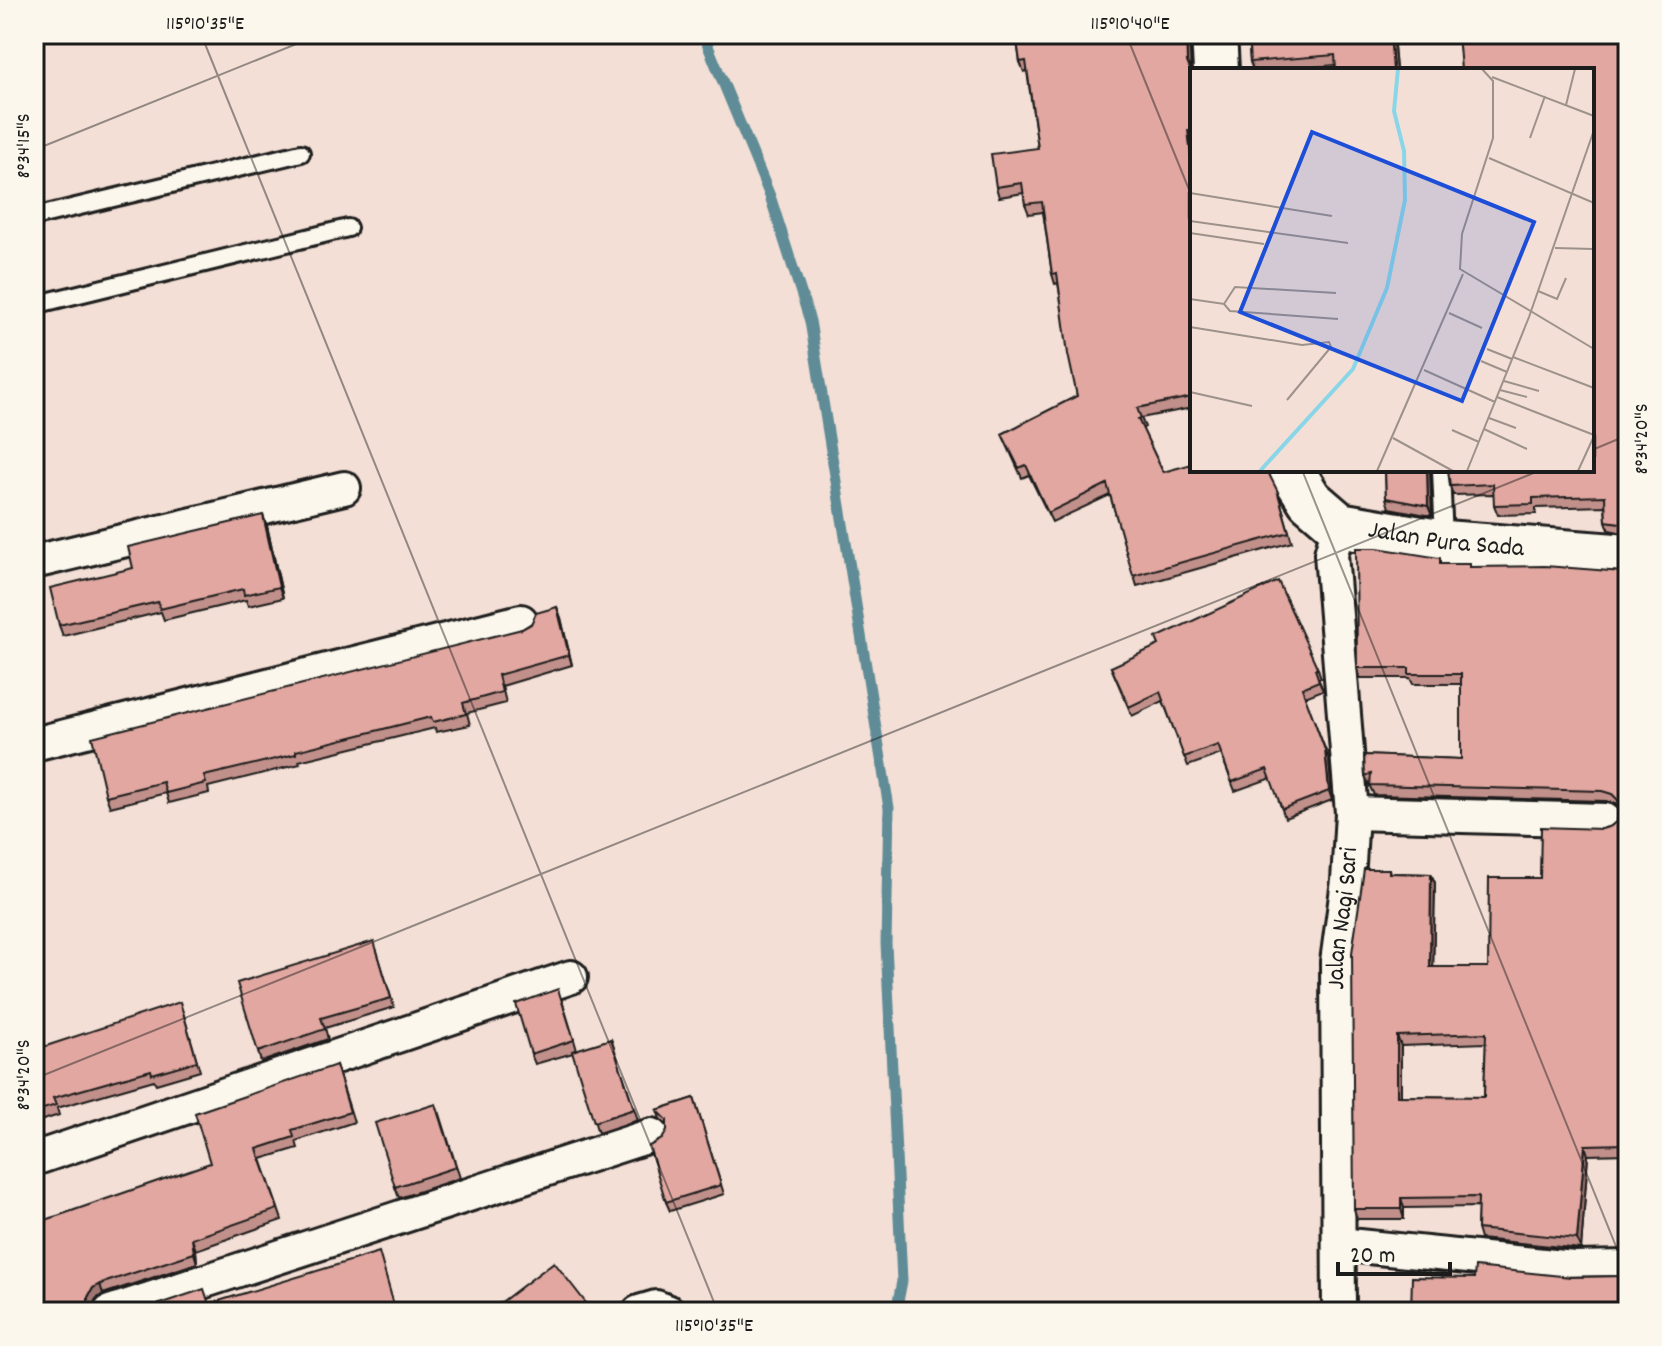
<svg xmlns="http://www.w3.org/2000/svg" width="1662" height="1346" viewBox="0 0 1662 1346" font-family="Dekko,sans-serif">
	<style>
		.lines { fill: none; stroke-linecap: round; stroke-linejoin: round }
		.stream { stroke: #5e8c97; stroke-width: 11 }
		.lane-casing { stroke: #1c1c1c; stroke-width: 22 }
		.street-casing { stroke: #1c1c1c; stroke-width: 38 }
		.secondary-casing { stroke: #1c1c1c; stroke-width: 50 }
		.lane { stroke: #fbf7ec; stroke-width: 16 }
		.street { stroke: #fbf7ec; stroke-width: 32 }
		.secondary { stroke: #fbf7ec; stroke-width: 44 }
		.wall { fill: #c2908a; stroke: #1c1c1c; stroke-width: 2; fill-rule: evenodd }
		.shaded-wall { fill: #9e7570; stroke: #1c1c1c; stroke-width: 2 }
		.building { fill: #e1a7a0; stroke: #1c1c1c; stroke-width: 2; fill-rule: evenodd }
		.ticks { fill: none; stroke: #1c1c1c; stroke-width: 2; stroke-opacity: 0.45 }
		.labels { text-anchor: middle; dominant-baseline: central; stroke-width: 6; stroke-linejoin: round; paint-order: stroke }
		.street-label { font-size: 26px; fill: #1c1c1c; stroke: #fbf7ec }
		.inset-river { fill: none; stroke: #8ad6e9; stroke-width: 4 }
		.inset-road { fill: none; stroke: #9d918b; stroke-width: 2 }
		.view { fill: #1d4ed8; fill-opacity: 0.15; stroke: #1d4ed8; stroke-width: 4 }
		.inset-edge { fill: none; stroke: #1c1c1c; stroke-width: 4 }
		.neatline { fill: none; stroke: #1c1c1c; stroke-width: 3 }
		.ticks-label { font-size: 20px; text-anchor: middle; fill: #1c1c1c }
	</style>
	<rect width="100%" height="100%" fill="#f3dfd5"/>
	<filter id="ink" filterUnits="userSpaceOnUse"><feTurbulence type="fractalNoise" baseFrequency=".0125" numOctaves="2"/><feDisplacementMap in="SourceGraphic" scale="16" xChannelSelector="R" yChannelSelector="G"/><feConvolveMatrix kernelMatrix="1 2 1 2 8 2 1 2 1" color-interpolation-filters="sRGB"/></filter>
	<g filter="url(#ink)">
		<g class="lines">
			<path class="stream" d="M 703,34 L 770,196 L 810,321 L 889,808 L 886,943 L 902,1281 L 896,1312"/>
			<g class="lane-casing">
				<path id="lane" d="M 34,217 L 301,153
					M 34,305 L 348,228
					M 1441,470 L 1444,541"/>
			</g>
			<g class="street-casing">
				<g id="street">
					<path d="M 34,562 L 344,488"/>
					<path d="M 34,744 L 521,621"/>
					<path d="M 1352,813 L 1605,820"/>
					<path d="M 34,1159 L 571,977"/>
					<path d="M 1339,1244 L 1574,1268 L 1628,1267"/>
					<path d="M 110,1312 L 652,1135"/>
					<path d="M 639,1312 L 656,1307 L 669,1312"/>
					<path id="s1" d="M 1339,1312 L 1337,962 L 1348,881 L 1352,813 L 1331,554 L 1339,525"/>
				</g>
			</g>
			<g class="secondary-casing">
				<g id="secondary">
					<path d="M 1214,34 L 1216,70"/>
					<path id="s2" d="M 1291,470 L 1310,500 L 1339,525 L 1444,543 L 1628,557"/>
				</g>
			</g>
			<use href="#lane" class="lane"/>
			<use href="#street" class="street"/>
			<use href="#secondary" class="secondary"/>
		</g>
		<path class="wall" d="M 1016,34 L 1189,34 L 1192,74 L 1192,408 L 1141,418 L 1145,427 L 1142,429 L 1163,472 L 1277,490 L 1292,542 L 1137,586 L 1110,495 L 1052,522 L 1029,475 L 1022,478 L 1002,434 L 1077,396 L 1058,283 L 1055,284 L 1052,274 L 1043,212 L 1029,214 L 1025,204 L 1024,193 L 999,197 L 996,187 L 1038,148 L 1027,71 L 1024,72 L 1020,62 Z
			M 1248,34 L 1393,34 L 1396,70 L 1336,70 L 1335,65 L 1277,70 L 1253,70 L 1250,62 Z
			M 1628,34 L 1628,534 L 1609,530 L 1606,521 L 1605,506 L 1536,508 L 1536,514 L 1498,515 L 1494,505 L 1494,494 L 1453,495 L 1450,486 L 1592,470 Z
			M 1385,470 L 1430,470 L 1432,516 L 1389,508 L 1386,498 Z
			M 267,526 L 283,598 L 248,606 L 246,600 L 164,620 L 161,612 L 63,636 L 59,625 L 133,568 Z
			M 1442,564 L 1471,567 L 1623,572 L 1628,571 L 1628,1154 L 1588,1155 L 1581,1249 L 1480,1239 L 1477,1229 L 1478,1207 L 1404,1208 L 1404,1219 L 1357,1219 L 1354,1209 L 1389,869 L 1390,873 L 1431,874 L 1435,883 L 1433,967 L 1488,967 L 1540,878 L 1602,829 L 1611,826 L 1617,821 L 1620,810 L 1616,804 L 1606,801 L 1374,795 L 1365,776 L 1364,755 L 1461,759 L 1461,684 L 1413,684 L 1410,678 L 1360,678 L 1357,668 ZM 1486,1043 L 1484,1097 L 1401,1096 L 1401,1046 Z
			M 557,607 L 561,618 L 572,665 L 502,686 L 506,703 L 467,713 L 470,725 L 436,732 L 435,728 L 299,761 L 300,764 L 208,787 L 209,793 L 169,803 L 166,793 L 110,807 L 106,796 L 522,629 Z
			M 1111,667 L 1318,669 L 1321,678 L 1318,678 L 1323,690 L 1305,697 L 1329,759 L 1332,800 L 1285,818 L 1271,778 L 1235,791 L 1221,754 L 1188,766 L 1163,701 L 1132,716 Z
			M 377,951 L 394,1007 L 325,1028 L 328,1039 L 261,1062 L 258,1052 Z
			M 562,1000 L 577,1050 L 611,1039 L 638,1120 L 598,1133 L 573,1053 L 535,1064 L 531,1054 Z
			M 183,1012 L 200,1071 L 156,1084 L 154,1080 L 57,1108 L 59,1115 L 34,1123 L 34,1050 Z
			M 336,1065 L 354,1122 L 296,1141 L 298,1148 L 261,1159 L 282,1220 L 196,1250 L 197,1263 L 103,1294 L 96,1299 L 92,1307 L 92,1312 L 34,1312 L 210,1163 Z
			M 694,1098 L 724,1194 L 670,1211 L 666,1202 L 667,1125 L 660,1119 L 657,1110 Z
			M 440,1114 L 460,1178 L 399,1198 L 395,1187 Z
			M 1628,1275 L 1628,1312 L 1411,1312 L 1474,1278 L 1625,1276 Z"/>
		<path class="shaded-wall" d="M 1186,34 L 1189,34 L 1191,71 L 1187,62 Z
			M 1390,34 L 1393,34 L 1396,70 L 1393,70 Z
			M 1188,130 L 1191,140 L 1192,165 Z
			M 1427,470 L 1430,470 L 1432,516 L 1428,506 Z
			M 263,515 L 267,526 L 283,598 L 279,587 Z
			M 557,607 L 561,618 L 572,665 L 569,655 Z
			M 1325,750 L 1329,759 L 1332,800 L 1329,791 Z
			M 1431,874 L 1435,883 L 1433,977 L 1430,967 Z
			M 1397,1036 L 1401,1046 L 1401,1106 L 1397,1096 Z
			M 1585,1145 L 1588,1155 L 1581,1249 L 1577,1239 Z
			M 1401,1198 L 1404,1208 L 1404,1219 L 1401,1209 Z
			M 192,1239 L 196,1250 L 197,1263 L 194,1253 Z
			M 100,1284 L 103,1294 L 96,1299 L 92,1307 L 92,1312 L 88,1307 L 88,1297 L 93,1288 Z"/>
		<path class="building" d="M 1016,34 L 1186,34 L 1187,62 L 1192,74 L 1192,130 L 1188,130 L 1192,165 L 1192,397 L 1137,408 L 1141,418 L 1138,419 L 1163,472 L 1192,464 L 1192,470 L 1267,470 L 1277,490 L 1289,532 L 1133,576 L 1107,484 L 1048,513 L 1026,465 L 1019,468 L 1002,434 L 1077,396 L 1068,354 L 1057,273 L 1052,274 L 1042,202 L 1025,204 L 1022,183 L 996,187 L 991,154 L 1038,148 L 1026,61 L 1020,62 Z
			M 1248,34 L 1390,34 L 1393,70 L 1336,70 L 1335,55 L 1250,62 Z
			M 1458,34 L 1628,34 L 1628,524 L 1606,521 L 1605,496 L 1533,498 L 1533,504 L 1494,505 L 1493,484 L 1450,486 L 1448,470 L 1592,470 L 1592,70 L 1461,70 Z
			M 1385,470 L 1427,470 L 1428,506 L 1386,498 Z
			M 263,515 L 279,587 L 244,595 L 243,589 L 160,609 L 158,602 L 59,625 L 50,588 L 133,568 L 128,547 Z
			M 1356,548 L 1377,548 L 1440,558 L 1440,564 L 1470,564 L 1470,567 L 1545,566 L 1623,572 L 1628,571 L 1628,1144 L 1585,1145 L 1577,1239 L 1477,1229 L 1478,1197 L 1401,1198 L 1401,1209 L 1354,1209 L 1352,953 L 1364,869 L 1389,869 L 1389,873 L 1431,874 L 1430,967 L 1488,967 L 1489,878 L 1540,878 L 1541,827 L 1602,829 L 1611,826 L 1617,821 L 1620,810 L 1618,800 L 1612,794 L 1602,791 L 1370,785 L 1371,774 L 1365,776 L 1364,755 L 1461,759 L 1461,674 L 1409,674 L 1409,668 L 1357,668 ZM 1486,1033 L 1484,1097 L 1397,1096 L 1397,1036 Z
			M 1278,581 L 1318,669 L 1315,669 L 1319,681 L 1302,688 L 1325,750 L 1329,791 L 1282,809 L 1267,769 L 1232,782 L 1218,745 L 1184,757 L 1160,692 L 1129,707 L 1111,667 L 1159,645 L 1156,638 Z
			M 557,607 L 569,655 L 498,675 L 502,692 L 463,703 L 466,714 L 433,722 L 431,717 L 296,751 L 296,754 L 204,776 L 206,783 L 166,793 L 163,782 L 106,796 L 92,737 L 522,629 L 531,624 L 536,613 Z
			M 374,941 L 391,998 L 321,1018 L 325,1029 L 258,1052 L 237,983 Z
			M 558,989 L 574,1040 L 531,1054 L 516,1004 Z
			M 180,1002 L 197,1061 L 152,1074 L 151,1070 L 53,1098 L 56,1105 L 34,1112 L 34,1050 Z
			M 611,1039 L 634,1109 L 594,1122 L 572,1051 Z
			M 336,1065 L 350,1112 L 292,1130 L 294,1137 L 257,1149 L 278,1209 L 192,1239 L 194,1253 L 100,1284 L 93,1288 L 88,1297 L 88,1307 L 91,1312 L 34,1312 L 34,1224 L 210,1163 L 195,1113 Z
			M 694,1098 L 721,1185 L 666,1202 L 649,1146 L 662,1139 L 667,1131 L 667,1120 L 657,1110 Z
			M 436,1104 L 456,1167 L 395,1187 L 375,1123 Z
			M 379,1252 L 396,1312 L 135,1312 L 204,1289 L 209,1304 Z
			M 554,1262 L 593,1312 L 493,1312 L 491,1310 Z
			M 1475,1267 L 1571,1277 L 1625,1276 L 1628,1275 L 1628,1309 L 1593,1309 L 1593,1312 L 1411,1312 L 1412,1277 L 1474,1278 Z"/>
	</g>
	<path class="ticks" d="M 201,34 L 718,1312M 1126,34 L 1192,197M 34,150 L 321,34M 1592,450 L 1628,435M 1302,470 L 1628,1276M 34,1079 L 1541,470"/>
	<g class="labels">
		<g class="street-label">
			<text stroke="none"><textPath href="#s2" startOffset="182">Jalan Pura Sada</textPath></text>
			<text stroke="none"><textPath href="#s1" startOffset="394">Jalan Nagi Sari</textPath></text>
		</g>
	</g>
	<g transform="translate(1190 68)">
		<rect width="404" height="404" fill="#f3dfd5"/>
		<path class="inset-river" d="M 70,403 L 163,301 L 197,220 L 215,132 L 214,83 L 204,43 L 208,1"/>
		<path class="inset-road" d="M 292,1 L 303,13 L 303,70 L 272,166 L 270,201 L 404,281M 302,9 L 404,48M 376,37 L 385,1M 340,70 L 355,28M 299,90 L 404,135M 0,125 L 142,148M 0,153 L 158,175M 0,165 L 74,176M 365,180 L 404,181M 348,223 L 367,231 L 376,210M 0,231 L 34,236 L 45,219 L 146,225M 34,236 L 40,243 L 148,251M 259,245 L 292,260M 0,259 L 112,277 L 139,274 L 141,279 L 97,332M 297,281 L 322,291M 323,289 L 404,320M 291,293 L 317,304M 234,302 L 305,334M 314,313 L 349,323M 310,322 L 337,329M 0,324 L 62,338M 307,329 L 404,367M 299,350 L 326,360M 294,361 L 337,381M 262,362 L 289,374M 203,370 L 263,403M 187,403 L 273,206M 277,403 L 339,249 L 404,62M 388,403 L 404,368"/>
		<path class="view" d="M 122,64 L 344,154 L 272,333 L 50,244 Z"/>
		<rect width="404" height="404" class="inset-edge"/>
	</g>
	<rect width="1662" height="1346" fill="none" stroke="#fbf7ec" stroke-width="88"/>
	<path d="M1338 1262v12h112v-12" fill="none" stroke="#1c1c1c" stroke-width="4"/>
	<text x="1350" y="1262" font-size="24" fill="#1c1c1c" stroke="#fbf7ec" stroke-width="6" paint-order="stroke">20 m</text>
	<rect x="44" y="44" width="1574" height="1258" class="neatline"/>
	<g class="ticks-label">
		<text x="205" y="29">115°10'35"E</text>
		<text x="1130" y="29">115°10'40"E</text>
		<text transform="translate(22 146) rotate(-90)" y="7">8°34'15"S</text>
		<text transform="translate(1640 439) rotate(-90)" y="7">8°34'20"S</text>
		<text transform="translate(22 1075) rotate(-90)" y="7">8°34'20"S</text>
		<text x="714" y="1331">115°10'35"E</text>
	</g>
</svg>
